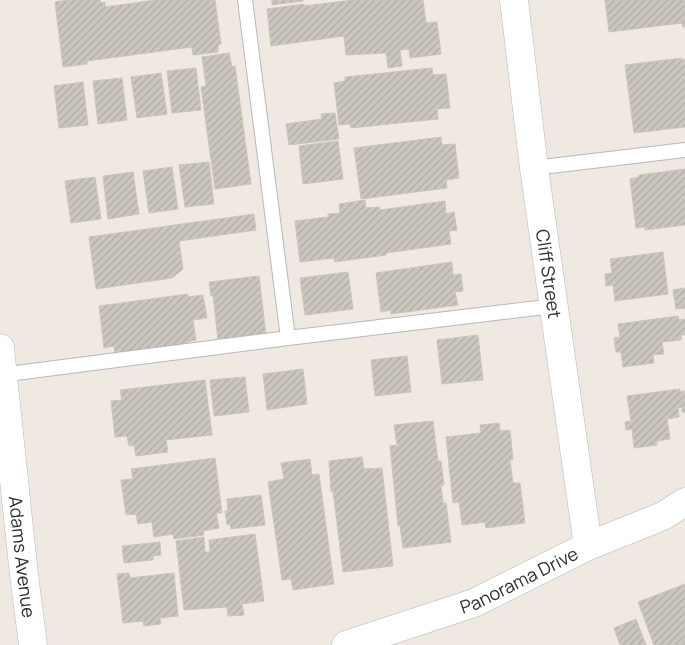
<svg xmlns="http://www.w3.org/2000/svg" width="685" height="645" viewBox="0 0 685 645" font-family="Manrope,sans-serif">
	<style>
		.building { fill: url(#building-hatch); stroke: #cbc5ba }
		.lines { fill: none; stroke-linecap: round; stroke-linejoin: round }
		.lane-casing { stroke: #b4b7c1; stroke-width: 16 }
		.street-casing { stroke: #b4b7c1; stroke-width: 29 }
		.secondary-casing { stroke: #b4b7c1; stroke-width: 29 }
		.lane { stroke: #fff; stroke-width: 14 }
		.street { stroke: #fff; stroke-width: 28 }
		.secondary { stroke: #fff; stroke-width: 28 }
		.labels { text-anchor: middle; dominant-baseline: central; stroke-width: 4; stroke-linejoin: round; paint-order: stroke }
		.street-label { font-size: 18px; fill: #2e2e2e; stroke: #fff }
	</style>
	<defs>
		<pattern id="building-hatch" width="6" height="6" patternUnits="userSpaceOnUse" patternTransform="scale(1.25)"><rect width="6" height="6" fill="#cbc7bf"/><path d="M-1 1l2-2M0 6l6-6M5 7l2-2" fill="none" stroke="#afaba4"/></pattern>
	</defs>
	<rect width="100%" height="100%" fill="#efe9e1"/>
	<path class="building" d="M 69,0 L 100,0 L 101,3 L 105,2 L 105,7 L 156,0 L 215,0 L 221,44 L 218,45 L 218,52 L 193,55 L 192,47 L 87,61 L 87,64 L 63,67 L 55,2 Z
		M 272,0 L 303,0 L 303,1 L 272,5 Z
		M 353,0 L 423,0 L 426,23 L 437,22 L 441,54 L 410,58 L 409,49 L 400,50 L 402,66 L 388,68 L 386,53 L 346,55 L 344,36 L 271,46 L 267,9 L 304,4 L 304,6 Z
		M 605,0 L 685,0 L 685,27 L 683,27 L 682,23 L 609,32 Z
		M 229,53 L 232,67 L 235,66 L 251,184 L 215,189 L 201,87 L 206,86 L 202,57 Z
		M 682,58 L 681,60 L 685,59 L 685,127 L 634,133 L 625,65 Z
		M 196,68 L 201,110 L 172,113 L 167,71 Z
		M 432,68 L 433,75 L 446,74 L 450,108 L 437,109 L 438,119 L 351,128 L 350,124 L 339,125 L 334,83 L 345,81 L 345,77 Z
		M 161,73 L 167,114 L 137,118 L 131,77 Z
		M 122,78 L 127,120 L 98,124 L 93,81 Z
		M 83,82 L 88,125 L 59,128 L 54,86 Z
		M 335,113 L 339,139 L 289,145 L 286,124 L 322,119 L 321,114 Z
		M 441,137 L 442,145 L 455,144 L 459,178 L 446,180 L 447,188 L 361,199 L 354,148 Z
		M 338,141 L 343,179 L 303,184 L 299,146 Z
		M 209,162 L 214,204 L 185,207 L 179,165 Z
		M 172,167 L 178,209 L 149,213 L 143,171 Z
		M 685,169 L 685,225 L 645,230 L 645,227 L 636,228 L 630,179 L 639,177 L 639,175 Z
		M 133,172 L 139,214 L 108,219 L 103,176 Z
		M 95,177 L 101,219 L 71,223 L 65,181 Z
		M 365,200 L 366,208 L 379,207 L 380,210 L 445,201 L 446,214 L 454,212 L 457,230 L 449,231 L 451,244 L 386,253 L 386,255 L 335,262 L 334,258 L 300,262 L 295,221 L 328,217 L 328,214 L 340,213 L 339,204 Z
		M 254,214 L 256,230 L 179,241 L 183,269 L 172,278 L 96,289 L 89,237 Z
		M 663,252 L 668,294 L 615,301 L 613,285 L 606,286 L 605,274 L 612,273 L 610,259 Z
		M 452,262 L 453,275 L 461,274 L 463,291 L 455,292 L 458,305 L 391,314 L 391,310 L 381,312 L 376,273 Z
		M 348,272 L 353,309 L 305,315 L 300,278 Z
		M 259,276 L 266,335 L 218,340 L 213,295 L 211,296 L 209,282 Z
		M 685,288 L 685,308 L 676,309 L 673,290 Z
		M 188,294 L 188,297 L 203,295 L 207,318 L 193,320 L 196,340 L 187,342 L 187,346 L 115,356 L 114,346 L 104,348 L 99,306 Z
		M 678,316 L 679,320 L 685,319 L 685,335 L 681,335 L 681,340 L 662,342 L 664,354 L 653,355 L 654,363 L 623,367 L 621,352 L 616,352 L 614,338 L 620,337 L 618,324 Z
		M 478,335 L 483,380 L 442,384 L 437,340 Z
		M 407,356 L 411,392 L 375,396 L 371,360 Z
		M 303,369 L 307,404 L 267,410 L 263,374 Z
		M 245,377 L 249,412 L 214,416 L 210,380 Z
		M 205,380 L 212,435 L 166,440 L 168,452 L 136,456 L 134,445 L 129,446 L 127,436 L 115,437 L 111,401 L 122,400 L 120,390 Z
		M 680,389 L 680,392 L 685,391 L 685,412 L 682,412 L 682,407 L 678,408 L 679,417 L 667,419 L 670,439 L 657,441 L 657,445 L 634,448 L 632,429 L 626,430 L 625,422 L 631,421 L 627,396 Z
		M 433,421 L 438,461 L 441,461 L 444,485 L 441,486 L 443,503 L 446,503 L 451,542 L 403,548 L 400,526 L 398,526 L 390,446 L 397,445 L 394,425 Z
		M 499,423 L 500,431 L 510,430 L 513,460 L 510,460 L 513,483 L 520,483 L 525,523 L 486,528 L 485,522 L 462,525 L 459,502 L 453,503 L 446,437 L 481,433 L 480,425 Z
		M 362,457 L 364,469 L 382,468 L 393,566 L 343,572 L 333,491 L 331,492 L 329,461 Z
		M 215,458 L 222,513 L 216,513 L 219,528 L 203,531 L 204,535 L 174,539 L 173,534 L 154,537 L 152,522 L 138,524 L 136,514 L 126,515 L 121,480 L 133,479 L 131,469 Z
		M 310,459 L 312,475 L 319,474 L 334,584 L 293,590 L 291,579 L 282,580 L 268,482 L 284,479 L 281,463 Z
		M 261,495 L 265,525 L 231,529 L 230,524 L 227,525 L 225,511 L 228,510 L 227,499 Z
		M 255,534 L 264,601 L 242,604 L 244,615 L 228,616 L 227,607 L 184,610 L 176,541 L 204,537 L 205,552 L 210,552 L 209,540 Z
		M 160,542 L 161,555 L 153,556 L 153,560 L 124,563 L 122,546 Z
		M 129,573 L 130,578 L 174,573 L 178,616 L 160,618 L 161,624 L 144,626 L 143,621 L 123,623 L 117,574 Z
		M 685,584 L 685,645 L 654,645 L 638,602 Z
		M 636,619 L 646,645 L 620,645 L 614,628 Z"/>
	<g class="lines">
		<g class="lane-casing">
			<path id="lane" d="M 245,0 L 288,338
				M 534,168 L 685,150
				M 0,375 L 288,338 L 554,306"/>
		</g>
		<g class="street-casing">
			<g id="street">
				<path id="s1" d="M 514,0 L 534,168 L 588,546"/>
				<path id="s2" d="M 346,645 L 474,603 L 588,546 L 663,516 L 685,502"/>
			</g>
		</g>
		<g class="secondary-casing">
			<g id="secondary">
				<path id="s3" d="M 0,348 L 24,575 L 33,645"/>
			</g>
		</g>
		<use href="#lane" class="lane"/>
		<use href="#street" class="street"/>
		<use href="#secondary" class="secondary"/>
	</g>
	<g class="labels">
		<g class="street-label">
			<text stroke="none"><textPath href="#s1" startOffset="276">Cliff Street</textPath></text>
			<text stroke="none"><textPath href="#s3" startOffset="210">Adams Avenue</textPath></text>
			<text stroke="none"><textPath href="#s2" startOffset="185">Panorama Drive</textPath></text>
		</g>
	</g>
</svg>
